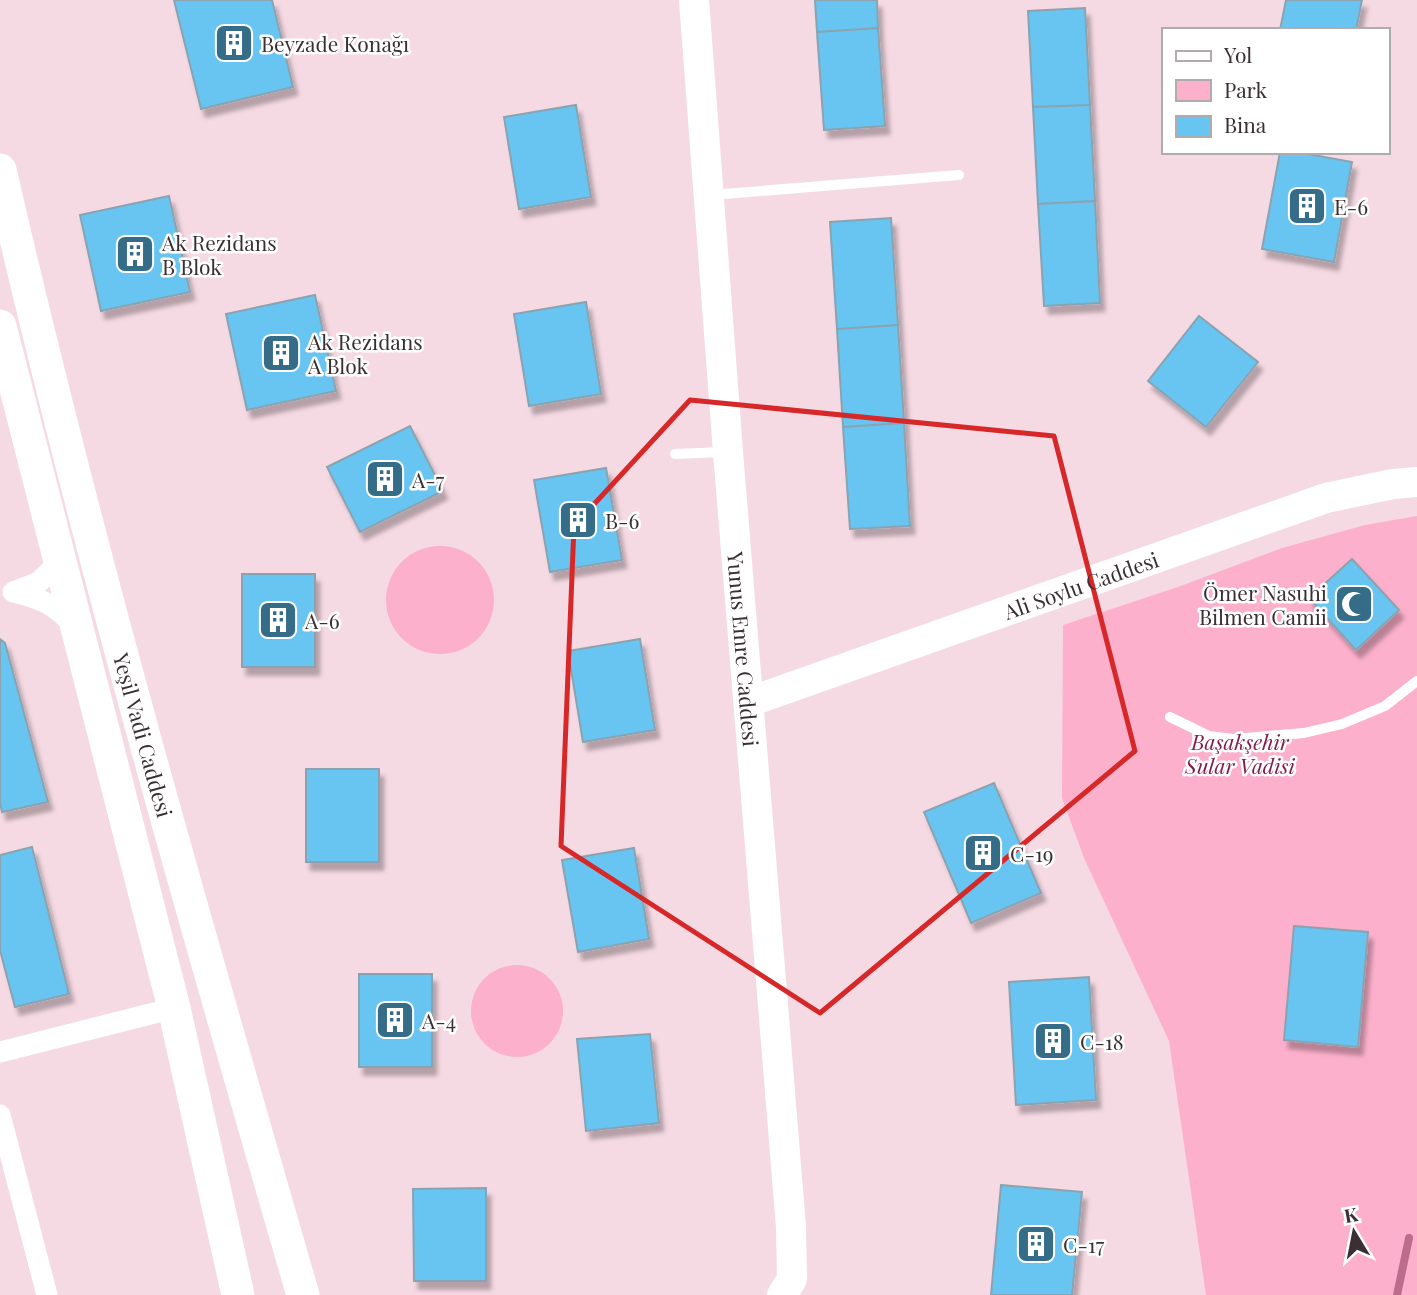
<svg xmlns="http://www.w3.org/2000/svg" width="1417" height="1295" viewBox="0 0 1417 1295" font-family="'Playfair Display',serif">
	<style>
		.green { fill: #fcb0cb }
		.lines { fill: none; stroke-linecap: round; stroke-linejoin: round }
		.stream { stroke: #be6c8b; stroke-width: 8 }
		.building { fill: #67c5f2; stroke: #8ba3b0; stroke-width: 2; filter: url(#shadow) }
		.lane { stroke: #fff; stroke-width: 10 }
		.street { stroke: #fff; stroke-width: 21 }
		.secondary { stroke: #fff; stroke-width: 30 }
		.primary { stroke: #fff; stroke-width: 33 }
		.marked { fill: none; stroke: #d62828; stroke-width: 5; stroke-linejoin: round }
		.labels { text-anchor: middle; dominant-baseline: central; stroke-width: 5; stroke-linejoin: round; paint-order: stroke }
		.poi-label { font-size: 21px; fill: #3a2f33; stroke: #fff; text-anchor: start }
		.street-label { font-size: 21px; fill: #3a2f33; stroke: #fff }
		.park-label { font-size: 21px; font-style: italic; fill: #821e4d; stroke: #fff }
	</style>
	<defs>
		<filter id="shadow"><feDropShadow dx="4.5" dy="8" stdDeviation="2" flood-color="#0004"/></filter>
	</defs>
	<rect width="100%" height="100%" fill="#f6dae3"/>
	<path class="green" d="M 1417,516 L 1417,1295 L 1206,1295 L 1169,1041 L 1084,858 L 1062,798 L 1063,625 L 1178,587 L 1282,548 L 1365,525 Z
		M386 600a54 54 0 1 1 108 0a54 54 0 1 1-108 0Z
		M471 1011a46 46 0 1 1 92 0a46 46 0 1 1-92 0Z"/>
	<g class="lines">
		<path class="stream" d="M 1397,1295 L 1409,1238"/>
	</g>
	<path class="building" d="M 174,0 L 272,0 L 293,87 L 201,109 Z
		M 815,0 L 877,0 L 878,28 L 817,32 Z
		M 1286,0 L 1362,0 L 1356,30 L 1280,30 Z
		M 1085,8 L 1090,105 L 1033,107 L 1028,11 Z
		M 878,28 L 885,126 L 824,130 L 817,32 Z
		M 576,105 L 591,197 L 519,209 L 504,117 Z
		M 1090,105 L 1095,201 L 1038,204 L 1033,107 Z
		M 1280,152 L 1297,152 L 1352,162 L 1334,262 L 1262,249 Z
		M 169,196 L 190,292 L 101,311 L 80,215 Z
		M 1095,201 L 1100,303 L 1044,306 L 1038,204 Z
		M 891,218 L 898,325 L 837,329 L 830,222 Z
		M 315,295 L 336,391 L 247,410 L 226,314 Z
		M 586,302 L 601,394 L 529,406 L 514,314 Z
		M 1199,316 L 1258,362 L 1206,427 L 1148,381 Z
		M 898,325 L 904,423 L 843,427 L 837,329 Z
		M 904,423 L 910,526 L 850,529 L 843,427 Z
		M 410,426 L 443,491 L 360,532 L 327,467 Z
		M 606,468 L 622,560 L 550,572 L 534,480 Z
		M 1352,559 L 1399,610 L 1356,650 L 1309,598 Z
		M 242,574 L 315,574 L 315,667 L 242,667 Z
		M 0,639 L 5,643 L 48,802 L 2,812 L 0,803 Z
		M 640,639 L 655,730 L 583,742 L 568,651 Z
		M 306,769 L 379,769 L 379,862 L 306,862 Z
		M 994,783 L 1041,893 L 971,923 L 924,812 Z
		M 32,847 L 69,994 L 15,1007 L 0,950 L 0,855 Z
		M 634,848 L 649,939 L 578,952 L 562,860 Z
		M 1294,926 L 1368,932 L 1358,1047 L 1284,1040 Z
		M 359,974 L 432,974 L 432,1067 L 359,1067 Z
		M 1089,977 L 1096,1100 L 1016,1105 L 1009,982 Z
		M 650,1034 L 659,1123 L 586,1131 L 577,1039 Z
		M 1001,1185 L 1082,1192 L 1072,1295 L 991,1295 Z
		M 486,1188 L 486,1281 L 414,1281 L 413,1189 Z"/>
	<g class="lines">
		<path class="lane" d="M 711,195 L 959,175
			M 675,454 L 724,452
			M 1170,717 L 1209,736 L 1233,739 L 1304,733 L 1342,724 L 1385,706 L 1417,681"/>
		<path class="street" d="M 13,592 L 39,582 L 59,562
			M 14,592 C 42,599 54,604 74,626
			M 0,1052 L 174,1008
			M 0,1115 L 47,1295"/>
		<g class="secondary">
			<path id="s1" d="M 694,0 L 728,452 L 791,1227 L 792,1279 L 782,1295"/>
			<path id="s2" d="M 749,702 L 1326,498 L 1393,484 L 1417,482"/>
		</g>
		<g class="primary">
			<path id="s3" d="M 0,170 C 87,549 195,922 303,1295"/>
			<path d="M 0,326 L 174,1008 L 238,1295"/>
		</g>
	</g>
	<path class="marked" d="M 690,400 L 1054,436 L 1135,751 L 820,1013 L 561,846 L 574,526 Z"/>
	<defs>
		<g id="building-square" transform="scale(2.0125)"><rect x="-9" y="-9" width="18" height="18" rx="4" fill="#356c87" stroke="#fff"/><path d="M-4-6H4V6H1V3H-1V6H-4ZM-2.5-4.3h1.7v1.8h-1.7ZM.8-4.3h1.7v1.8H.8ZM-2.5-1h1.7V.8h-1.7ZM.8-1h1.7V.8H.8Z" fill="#fff"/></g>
		<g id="mosque-square" transform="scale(2.0125)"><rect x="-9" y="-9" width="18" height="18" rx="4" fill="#356c87" stroke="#fff"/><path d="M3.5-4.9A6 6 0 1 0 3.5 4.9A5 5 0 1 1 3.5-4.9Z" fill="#fff"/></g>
	</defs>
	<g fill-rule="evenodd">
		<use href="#building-square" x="234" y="43"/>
		<use href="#building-square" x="1307" y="206"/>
		<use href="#building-square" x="135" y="254"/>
		<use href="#building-square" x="281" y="353"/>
		<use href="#building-square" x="385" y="479"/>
		<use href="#building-square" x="578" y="520"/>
		<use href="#mosque-square" x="1354" y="604"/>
		<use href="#building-square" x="278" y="620"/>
		<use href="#building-square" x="983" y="853"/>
		<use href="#building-square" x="395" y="1020"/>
		<use href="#building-square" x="1053" y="1041"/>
		<use href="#building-square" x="1036" y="1244"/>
	</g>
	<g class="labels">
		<g class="poi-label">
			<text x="261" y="43">Beyzade Konağı</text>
			<text x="1334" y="206">E-6</text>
			<text x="162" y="242">Ak Rezidans<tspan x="162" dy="24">B Blok</tspan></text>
			<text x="308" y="341">Ak Rezidans<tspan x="308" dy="24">A Blok</tspan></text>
			<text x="412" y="479">A-7</text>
			<text x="605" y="520">B-6</text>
			<text x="1327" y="592" text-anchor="end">Ömer Nasuhi<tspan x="1327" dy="24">Bilmen Camii</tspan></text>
			<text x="305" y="620">A-6</text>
			<text x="1010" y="853">C-19</text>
			<text x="422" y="1020">A-4</text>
			<text x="1080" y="1041">C-18</text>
			<text x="1063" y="1244">C-17</text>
		</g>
		<g class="street-label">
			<text stroke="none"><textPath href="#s2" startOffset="352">Ali Soylu Caddesi</textPath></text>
			<text stroke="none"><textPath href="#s1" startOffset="651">Yunus Emre Caddesi</textPath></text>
			<text stroke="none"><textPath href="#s3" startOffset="583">Yeşil Vadi Caddesi</textPath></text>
		</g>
		<g class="park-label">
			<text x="1240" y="741">Başakşehir<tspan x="1240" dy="24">Sular Vadisi</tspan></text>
		</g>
	</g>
	<rect x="1162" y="28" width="228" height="126" fill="#ffffff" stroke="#b0acad" stroke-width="2"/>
	<rect x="1176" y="51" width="35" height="10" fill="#ffffff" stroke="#b0acad" stroke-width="2"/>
	<text x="1224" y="63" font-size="21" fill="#3a2f33">Yol</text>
	<rect x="1176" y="80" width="35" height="21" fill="#fcb0cb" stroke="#b0acad" stroke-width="2"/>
	<text x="1224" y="98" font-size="21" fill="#3a2f33">Park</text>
	<rect x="1176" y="116" width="35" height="21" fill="#67c5f2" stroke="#b0acad" stroke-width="2"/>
	<text x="1224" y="133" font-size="21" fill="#3a2f33">Bina</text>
	<g transform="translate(1354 1232) rotate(350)" stroke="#ffffff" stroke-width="5" paint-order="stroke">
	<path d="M0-5L12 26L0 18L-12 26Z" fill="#3a2f33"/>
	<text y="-10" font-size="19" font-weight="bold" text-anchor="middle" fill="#3a2f33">K</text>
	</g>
</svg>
